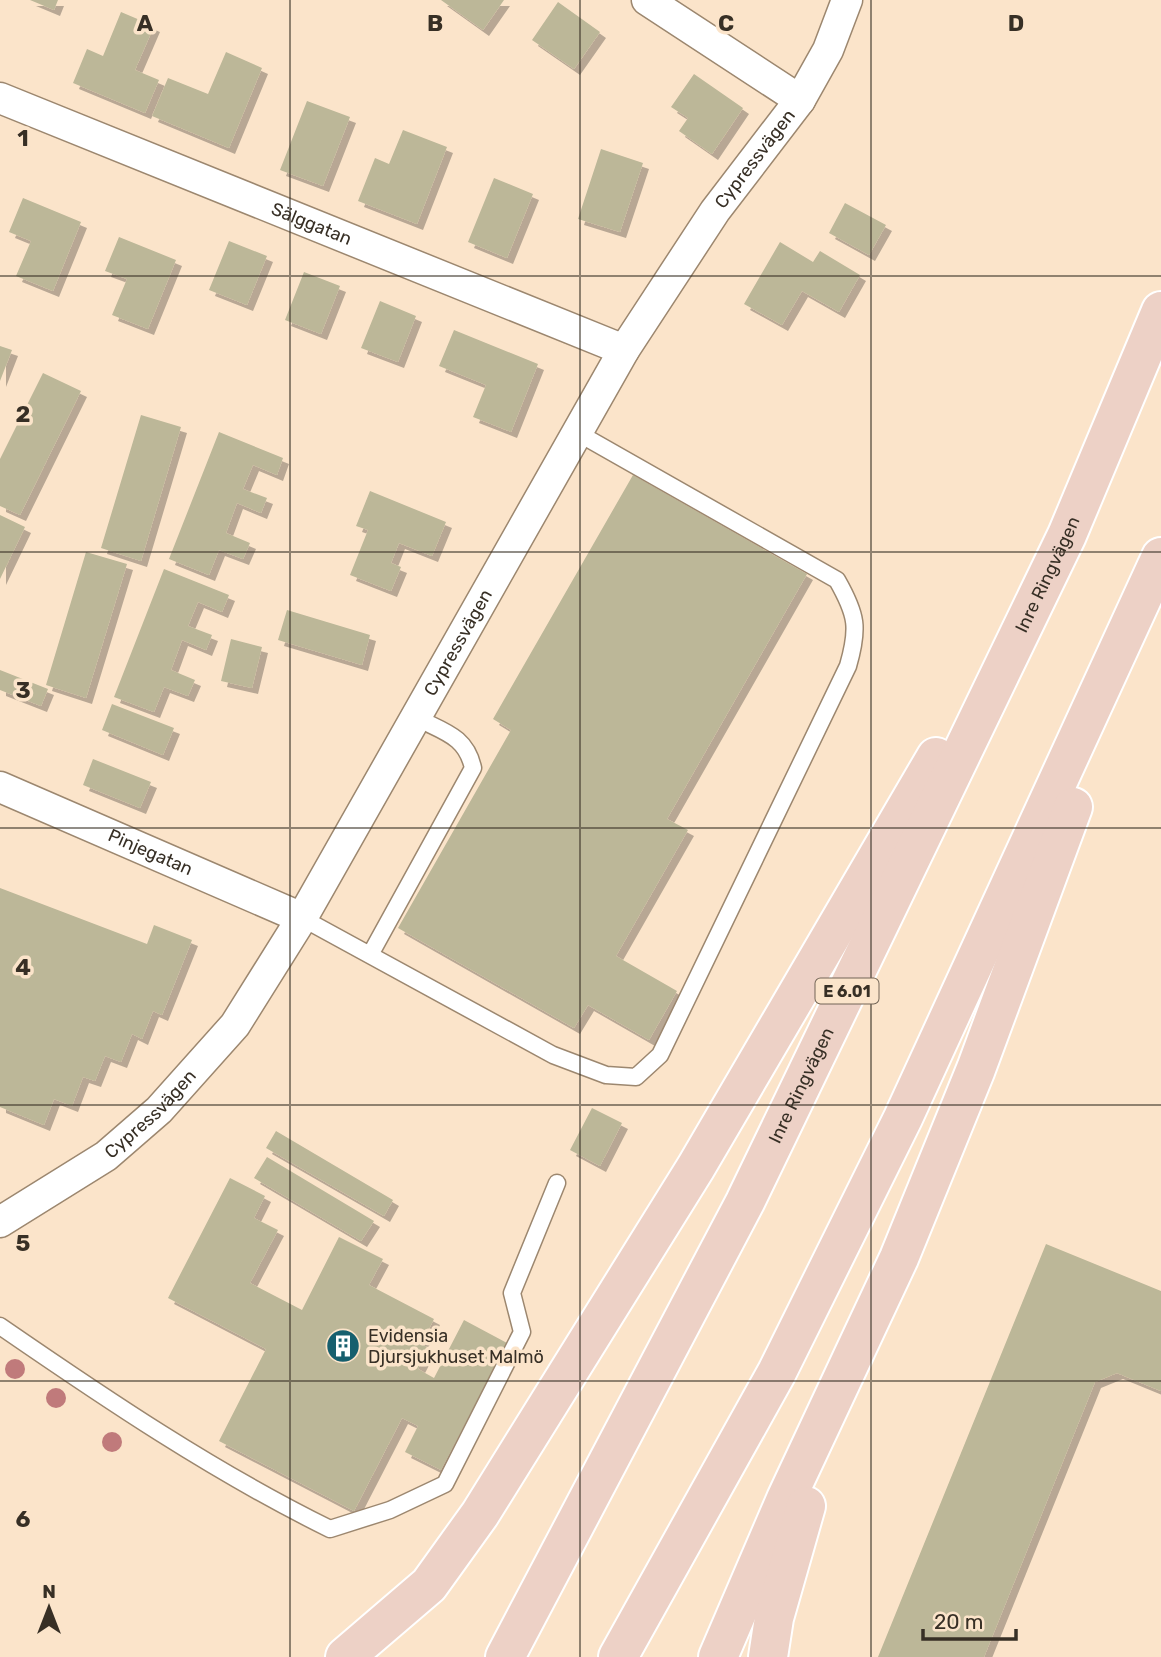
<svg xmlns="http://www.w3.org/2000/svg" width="1161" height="1657" viewBox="0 0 1161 1657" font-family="Rubik,sans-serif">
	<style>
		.building { fill: #bcb798; filter: url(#shadow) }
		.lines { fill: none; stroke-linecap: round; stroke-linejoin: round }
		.lane-casing { stroke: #9c876f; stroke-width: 19 }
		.street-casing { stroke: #9c876f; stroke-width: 33 }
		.highway-casing { stroke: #fff; stroke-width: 42 }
		.lane { stroke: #fff; stroke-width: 16 }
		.street { stroke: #fff; stroke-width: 30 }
		.highway { stroke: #edd1c6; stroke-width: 38 }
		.tree { fill: #c07a7b }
		.grid { fill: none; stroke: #372f25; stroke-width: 2; stroke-opacity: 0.55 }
		.labels { text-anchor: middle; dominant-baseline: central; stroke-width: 7; stroke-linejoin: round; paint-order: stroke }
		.shield { fill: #fbe4ca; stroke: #726556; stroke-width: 2 }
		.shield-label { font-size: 16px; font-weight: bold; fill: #372f25 }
		.street-label { font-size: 18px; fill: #372f25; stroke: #fbe4ca }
		.poi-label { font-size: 18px; fill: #372f25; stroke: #fbe4ca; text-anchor: start }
		.grid-label { font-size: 23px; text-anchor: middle; font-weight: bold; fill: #372f25; stroke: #fbe4ca; stroke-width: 7; stroke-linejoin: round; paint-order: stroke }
	</style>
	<defs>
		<filter id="shadow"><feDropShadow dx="6" dy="6" stdDeviation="0" flood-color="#0004"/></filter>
	</defs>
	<rect width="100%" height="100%" fill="#fbe4ca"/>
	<path class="building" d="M 30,0 L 58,0 L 54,10 Z
		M 441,0 L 504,0 L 483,30 Z
		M 558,2 L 600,32 L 574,69 L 532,40 Z
		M 121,12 L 154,26 L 135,70 L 159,80 L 145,113 L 73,83 L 87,49 L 103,56 Z
		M 226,52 L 262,68 L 229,148 L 152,116 L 168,78 L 208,94 Z
		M 694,74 L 743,108 L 712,154 L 679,131 L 688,118 L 671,107 Z
		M 307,101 L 350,117 L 323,186 L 280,170 Z
		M 403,130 L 447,147 L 417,224 L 358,201 L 375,158 L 389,164 Z
		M 601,149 L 643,163 L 620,232 L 578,219 Z
		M 494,178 L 533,194 L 507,258 L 468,242 Z
		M 23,198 L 81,222 L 53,291 L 16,276 L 31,241 L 9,232 Z
		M 845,203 L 886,225 L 869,255 L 829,233 Z
		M 119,237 L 176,260 L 148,329 L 112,315 L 127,279 L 105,271 Z
		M 229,241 L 267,256 L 247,305 L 209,290 Z
		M 780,242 L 813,262 L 820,251 L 860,275 L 839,312 L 802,291 L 782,325 L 744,304 Z
		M 304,272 L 340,286 L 321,334 L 285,320 Z
		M 380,301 L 416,316 L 398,362 L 361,348 Z
		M 454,330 L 538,364 L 511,432 L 473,417 L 486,385 L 439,366 Z
		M 0,346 L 12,350 L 0,381 Z
		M 43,373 L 81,391 L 20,515 L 0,506 L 0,459 Z
		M 141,415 L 181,427 L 141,561 L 101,548 Z
		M 219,432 L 283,458 L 277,475 L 253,465 L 243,489 L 267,498 L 261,513 L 237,503 L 226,533 L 250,543 L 243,559 L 219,550 L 209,575 L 169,559 Z
		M 633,475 L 807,574 L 667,819 L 688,830 L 616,956 L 677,991 L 649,1040 L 588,1005 L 574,1028 L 398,928 L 511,730 L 493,719 Z
		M 370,491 L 446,522 L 432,556 L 399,543 L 391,563 L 401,567 L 391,591 L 350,575 L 368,530 L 356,526 Z
		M 0,515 L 25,527 L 0,579 Z
		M 86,552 L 127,564 L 86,698 L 46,685 Z
		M 164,569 L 229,595 L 222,612 L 198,602 L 188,626 L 212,635 L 206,650 L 182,640 L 171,670 L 195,680 L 188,696 L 164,687 L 154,712 L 114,697 Z
		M 287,610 L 370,635 L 362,665 L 278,640 Z
		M 231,639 L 262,647 L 252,688 L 221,681 Z
		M 0,670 L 48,689 L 41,706 L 0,690 Z
		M 112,704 L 174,728 L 163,755 L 102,730 Z
		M 93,759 L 151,782 L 140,808 L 83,785 Z
		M 0,888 L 147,944 L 154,925 L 192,940 L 162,1015 L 153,1011 L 142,1039 L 132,1034 L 121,1062 L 105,1056 L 95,1081 L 83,1077 L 72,1106 L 54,1099 L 44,1125 L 0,1107 Z
		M 592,1108 L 622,1123 L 600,1166 L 570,1150 Z
		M 276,1131 L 393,1200 L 384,1216 L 266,1148 Z
		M 267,1157 L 374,1221 L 361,1241 L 254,1178 Z
		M 230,1178 L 265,1196 L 254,1218 L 278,1230 L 250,1283 L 302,1310 L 339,1237 L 383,1259 L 369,1285 L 434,1319 L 421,1344 L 429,1348 L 418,1369 L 434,1378 L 464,1320 L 507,1343 L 441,1470 L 405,1452 L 418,1426 L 402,1418 L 354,1511 L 219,1441 L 266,1349 L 168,1298 Z
		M 1046,1244 L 1161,1291 L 1161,1391 L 1117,1373 L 1095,1382 L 984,1657 L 878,1657 Z"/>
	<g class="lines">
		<g class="lane-casing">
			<path id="lane" d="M 302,918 L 553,1055 L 606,1075 L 636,1077 L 660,1055 L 848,666 C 859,628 857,615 837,580 L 578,433
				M 370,955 L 473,768 C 466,736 444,732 417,718
				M 0,1326 C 106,1399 214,1472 330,1529 L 390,1510 L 445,1484 L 522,1332 L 512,1293 L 557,1183"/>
		</g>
		<g class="street-casing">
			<g id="street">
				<path d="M 647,0 L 800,100"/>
				<path id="s1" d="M 0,98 L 624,350"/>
				<path id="s2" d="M 0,787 L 302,918"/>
				<path id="s3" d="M 0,1222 L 106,1156 L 159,1110 L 235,1025 L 302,918 L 624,350 L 715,211 L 800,100 L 828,50 L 847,0"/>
			</g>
		</g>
		<g class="highway-casing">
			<g id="highway">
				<path d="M 345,1657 L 429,1585 L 480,1514 L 696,1167 L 936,757"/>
				<path id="s4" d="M 505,1657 L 745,1202 L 1067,535 L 1161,311"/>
				<path d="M 618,1657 L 777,1372 L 903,1118 L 1161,557"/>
				<path d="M 718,1657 L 786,1499 L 899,1258 L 976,1069 L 1073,807"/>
				<path d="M 768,1657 L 774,1618 L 806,1506"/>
			</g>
		</g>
		<use href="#lane" class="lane"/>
		<use href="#street" class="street"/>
		<use href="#highway" class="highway"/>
	</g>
	<g class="tree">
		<circle cx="15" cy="1369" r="10"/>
		<circle cx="56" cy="1398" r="10"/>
		<circle cx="112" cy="1442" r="10"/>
	</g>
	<path class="grid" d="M 290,0 L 290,1657M 580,0 L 580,1657M 871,0 L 871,1657M 0,276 L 1161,276M 0,552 L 1161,552M 0,828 L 1161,828M 0,1105 L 1161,1105M 0,1381 L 1161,1381"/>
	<defs>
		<g id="building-disc" transform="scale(1.75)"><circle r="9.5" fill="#165f6e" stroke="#fbe4ca"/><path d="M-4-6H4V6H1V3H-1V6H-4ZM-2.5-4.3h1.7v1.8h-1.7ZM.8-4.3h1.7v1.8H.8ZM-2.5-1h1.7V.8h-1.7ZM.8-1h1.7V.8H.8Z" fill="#fff"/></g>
	</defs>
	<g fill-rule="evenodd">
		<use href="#building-disc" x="343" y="1346"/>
	</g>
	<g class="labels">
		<rect class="shield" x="815.5" y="978.5" width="63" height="25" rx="5"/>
		<g class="shield-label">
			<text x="847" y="991">E 6.01</text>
		</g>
		<g class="street-label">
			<text stroke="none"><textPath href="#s3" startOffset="1320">Cypressvägen</textPath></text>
			<text stroke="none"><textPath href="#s1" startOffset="336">Sälggatan</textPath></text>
			<text stroke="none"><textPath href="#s4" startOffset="1211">Inre Ringvägen</textPath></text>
			<text stroke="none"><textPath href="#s3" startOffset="752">Cypressvägen</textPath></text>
			<text stroke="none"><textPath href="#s2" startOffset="164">Pinjegatan</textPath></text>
			<text stroke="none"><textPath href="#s4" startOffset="644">Inre Ringvägen</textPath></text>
			<text stroke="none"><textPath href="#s3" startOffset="186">Cypressvägen</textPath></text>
		</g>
		<g class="poi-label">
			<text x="368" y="1336">Evidensia<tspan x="368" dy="21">Djursjukhuset Malmö</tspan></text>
		</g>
	</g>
	<g class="grid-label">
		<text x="145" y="31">A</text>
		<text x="435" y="31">B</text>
		<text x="726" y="31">C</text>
		<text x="1016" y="31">D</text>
		<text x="23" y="146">1</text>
		<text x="23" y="422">2</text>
		<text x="23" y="698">3</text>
		<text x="23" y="975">4</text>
		<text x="23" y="1251">5</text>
		<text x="23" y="1527">6</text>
	</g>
	<g transform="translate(49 1608)" stroke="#fbe4ca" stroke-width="5" paint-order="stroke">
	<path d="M0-5L12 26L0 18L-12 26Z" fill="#372f25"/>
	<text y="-10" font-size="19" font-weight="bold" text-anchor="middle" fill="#372f25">N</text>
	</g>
	<path d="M923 1629v10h93v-10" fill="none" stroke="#372f25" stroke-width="3.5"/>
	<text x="934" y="1629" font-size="21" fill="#372f25" stroke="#fbe4ca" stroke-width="5" paint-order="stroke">20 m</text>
</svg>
